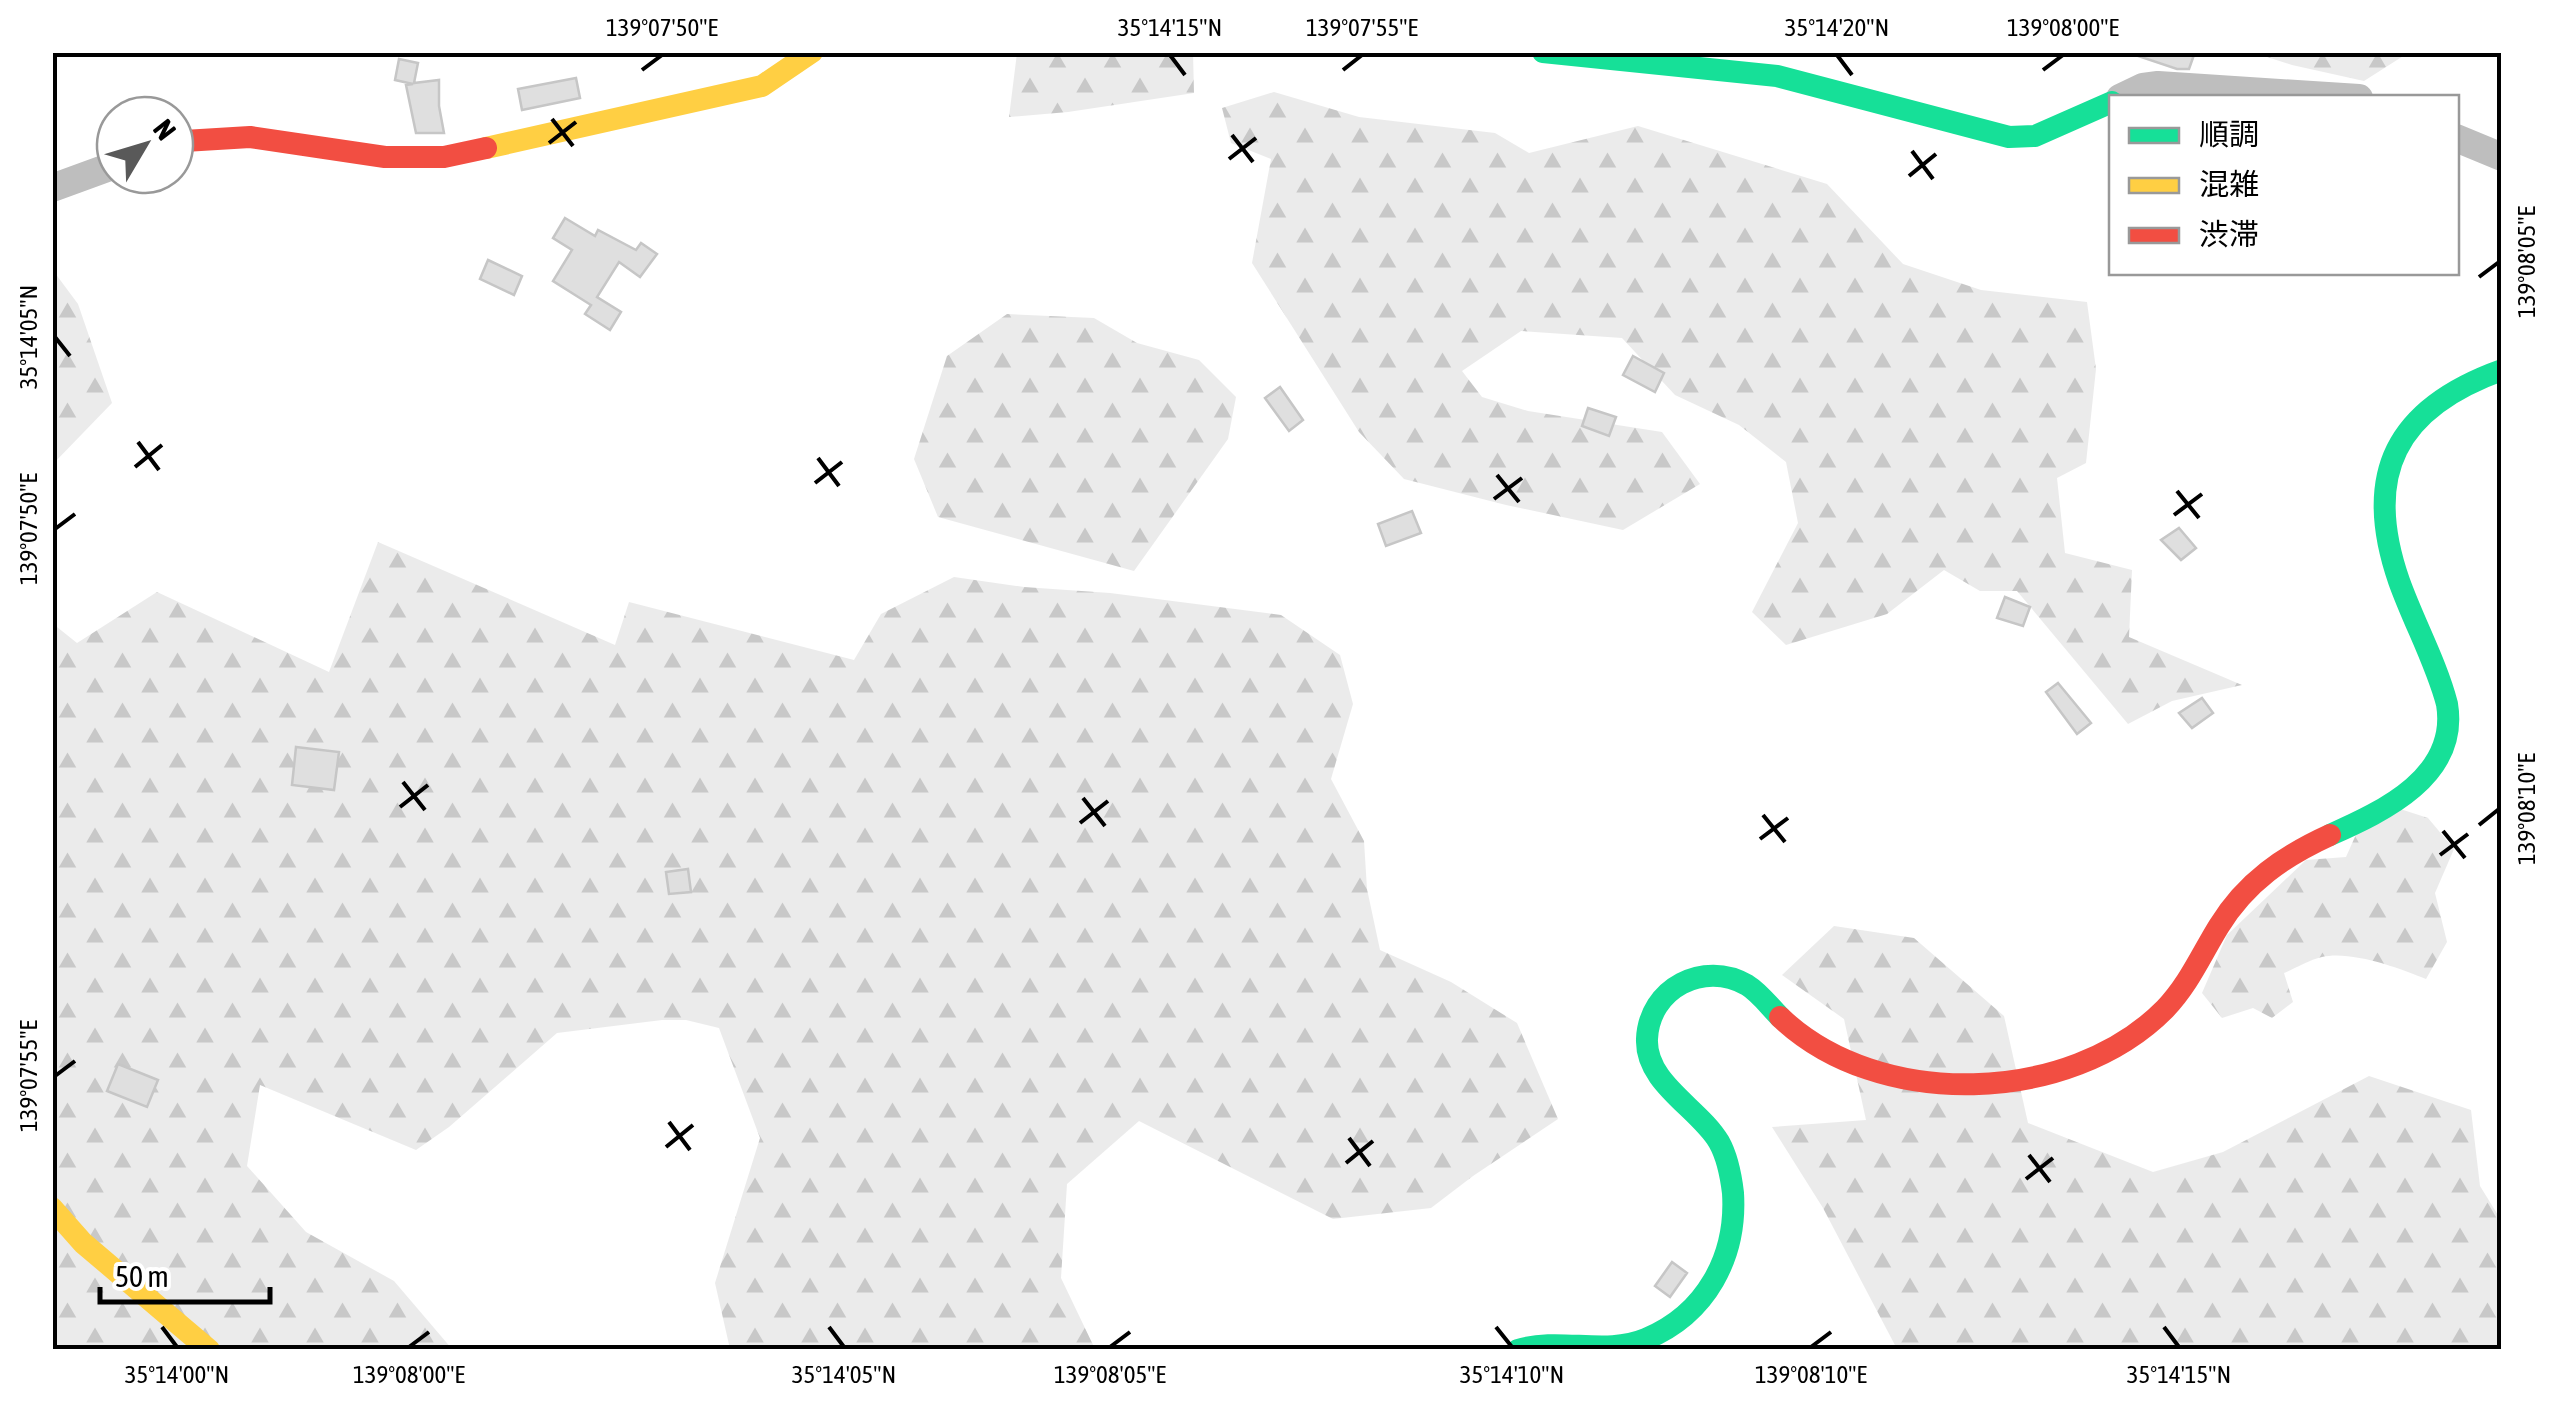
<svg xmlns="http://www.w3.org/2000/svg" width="2554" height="1402" viewBox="0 0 2554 1402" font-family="'Asap Condensed','Noto Sans JP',sans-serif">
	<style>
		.forest { fill: url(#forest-firs) }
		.building { fill: #dfdfdf; stroke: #c6c6c6; stroke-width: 2.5 }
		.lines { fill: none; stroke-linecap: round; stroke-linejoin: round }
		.street { stroke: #bebebe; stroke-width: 28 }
		.fast { stroke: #16e098; stroke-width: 22 }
		.slow { stroke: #ffcf43; stroke-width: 22 }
		.jam { stroke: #f24e42; stroke-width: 22 }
		.ticks { fill: none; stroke: #000; stroke-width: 4 }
		.neatline { fill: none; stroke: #000; stroke-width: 4 }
		.ticks-label { font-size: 25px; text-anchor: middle; fill: #000 }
	</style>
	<defs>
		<pattern id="forest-firs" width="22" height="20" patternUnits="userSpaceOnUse" patternTransform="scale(2.5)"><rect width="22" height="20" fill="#ebebeb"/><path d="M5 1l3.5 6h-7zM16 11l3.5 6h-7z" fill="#c8c8c8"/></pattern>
	</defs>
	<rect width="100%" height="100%" fill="#fff"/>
	<path class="forest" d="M 1017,53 L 1193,53 L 1194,93 L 1068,112 L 1009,117 Z
		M 2255,53 L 2408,53 L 2364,81 L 2292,65 Z
		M 1274,92 L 1359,117 L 1495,133 L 1529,153 L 1638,126 L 1827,184 L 1903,264 L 1981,290 L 2087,302 L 2096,369 L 2086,463 L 2057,478 L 2065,553 L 2132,570 L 2129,637 L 2242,685 L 2172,701 L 2128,724 L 2017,591 L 1980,591 L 1944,570 L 1887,614 L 1786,645 L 1752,612 L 1798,523 L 1786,462 L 1739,425 L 1675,395 L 1622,338 L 1521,331 L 1462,371 L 1482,397 L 1528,411 L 1662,432 L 1700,484 L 1623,530 L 1506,505 L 1404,479 L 1359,432 L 1252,263 L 1271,159 L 1231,143 L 1222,108 Z
		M 52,269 L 78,304 L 112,403 L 53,464 Z
		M 1007,314 L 1094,318 L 1137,343 L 1199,360 L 1236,397 L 1228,439 L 1134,571 L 938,517 L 914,459 L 947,356 Z
		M 378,542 L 615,645 L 629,602 L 854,660 L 881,614 L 954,577 L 1024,587 L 1110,593 L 1281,615 L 1340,655 L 1353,704 L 1331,779 L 1364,841 L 1367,889 L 1380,950 L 1451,982 L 1517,1023 L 1558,1119 L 1473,1176 L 1431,1208 L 1333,1219 L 1139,1121 L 1067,1184 L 1061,1278 L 1095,1349 L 730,1349 L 715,1283 L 760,1138 L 719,1028 L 686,1020 L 662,1020 L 557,1033 L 449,1127 L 416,1150 L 260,1085 L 247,1166 L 306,1232 L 394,1281 L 452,1349 L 53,1349 L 52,623 L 77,643 L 157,592 L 329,672 Z
		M 2391,806 L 2428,818 L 2454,849 L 2435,893 L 2447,942 L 2426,979 C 2400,968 2350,950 2322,957 C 2309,960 2296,968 2284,973 L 2293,1002 L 2272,1018 L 2253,1008 L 2222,1018 L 2202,993 L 2227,935 L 2306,860 L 2346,857 L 2358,830 Z
		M 1834,926 L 1914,938 L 2004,1016 L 2028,1123 L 2153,1172 L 2223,1152 L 2369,1076 L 2471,1110 L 2480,1186 L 2501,1220 L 2501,1349 L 1897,1349 L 1823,1208 L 1772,1127 L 1866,1120 L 1844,1019 L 1782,975 Z"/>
	<path class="building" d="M 2139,52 L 2195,52 L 2189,69 L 2177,69 L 2138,56 Z
		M 399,59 L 418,63 L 414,83 L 439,80 L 439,106 L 444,133 L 416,133 L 406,85 L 413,84 L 395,80 Z
		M 576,78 L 580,98 L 522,110 L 518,89 Z
		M 565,218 L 595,236 L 598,230 L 636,250 L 641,243 L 657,254 L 640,277 L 619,262 L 597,297 L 621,312 L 610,330 L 585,314 L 591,305 L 553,281 L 572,250 L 553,238 Z
		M 488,260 L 522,276 L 514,295 L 480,279 Z
		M 1633,356 L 1664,373 L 1655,392 L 1623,375 Z
		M 1280,387 L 1303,420 L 1289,431 L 1265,398 Z
		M 1588,408 L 1616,417 L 1609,436 L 1582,426 Z
		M 1412,511 L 1421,533 L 1386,546 L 1378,524 Z
		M 2179,528 L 2196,548 L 2181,560 L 2161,540 Z
		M 2005,597 L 2030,607 L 2023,626 L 1997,618 Z
		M 2058,683 L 2091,723 L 2077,734 L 2046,692 Z
		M 2202,698 L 2213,713 L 2192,728 L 2179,713 Z
		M 296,747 L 339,752 L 334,790 L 292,785 Z
		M 688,869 L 691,892 L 669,894 L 666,872 Z
		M 118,1064 L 158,1080 L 147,1107 L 107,1091 Z
		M 1672,1262 L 1687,1273 L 1670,1297 L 1655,1286 Z"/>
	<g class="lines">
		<path class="street" d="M 2120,98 L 2143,87 L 2158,85 L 2359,98
			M 2456,138 L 2502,157
			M 52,188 L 115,165"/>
		<path class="fast" d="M 1543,52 L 1777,76 L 2009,137 L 2035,136 L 2112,102
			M 2330,835 C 2384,811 2459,776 2447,704 C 2436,662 2414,623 2399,581 C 2362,474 2396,408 2502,370
			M 1518,1350 C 1560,1337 1605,1356 1646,1339 C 1706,1314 1737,1257 1733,1193 C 1731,1176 1728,1158 1719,1142 C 1699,1108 1645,1083 1647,1039 C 1649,988 1704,960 1747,985 C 1760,993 1769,1006 1780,1017"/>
		<path class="slow" d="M 486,148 L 762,86 L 812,52
			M 52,1208 L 83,1243 L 209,1350"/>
		<path class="jam" d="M 175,144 L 184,141 L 250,137 L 385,157 L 444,157 L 486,148
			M 1780,1017 C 1878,1111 2070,1105 2165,1009 C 2189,984 2201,955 2219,926 C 2246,882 2284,856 2330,835"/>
	</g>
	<path class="ticks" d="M 1170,55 L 1185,75M 1837,55 L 1852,75M 642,70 L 662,55M 1343,70 L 1362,55M 2043,70 L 2063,55M 552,119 L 573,146M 1232,135 L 1253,162M 549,143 L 576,122M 1912,151 L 1933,179M 1229,159 L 1256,138M 1909,176 L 1936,154M 2479,277 L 2499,262M 55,337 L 70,356M 138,442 L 159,470M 818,458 L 839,486M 135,467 L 162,445M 1497,475 L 1519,502M 815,483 L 842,462M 2177,491 L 2199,518M 1494,499 L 1522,478M 2174,515 L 2202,494M 55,529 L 75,514M 403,782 L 425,810M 1083,798 L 1105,826M 400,807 L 428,785M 1763,815 L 1785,842M 1080,823 L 1108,801M 2479,825 L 2499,809M 2443,831 L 2465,858M 1760,839 L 1788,818M 2440,855 L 2468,834M 55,1076 L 75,1061M 669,1122 L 690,1150M 1349,1138 L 1370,1166M 666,1147 L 693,1125M 2029,1155 L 2050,1182M 1346,1163 L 1373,1141M 2026,1179 L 2053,1158M 162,1327 L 177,1347M 829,1327 L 844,1347M 1496,1327 L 1512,1347M 2164,1327 L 2179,1347M 409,1347 L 429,1332M 1110,1347 L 1130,1332M 1811,1347 L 1831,1332"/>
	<rect width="2554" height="1402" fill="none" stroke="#ffffff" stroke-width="110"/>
	<rect x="2109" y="95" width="350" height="180" fill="#ffffff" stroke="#999999" stroke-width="2.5"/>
	<rect x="2129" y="128" width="50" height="15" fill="#16e098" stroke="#999999" stroke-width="2.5"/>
	<text x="2199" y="145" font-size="30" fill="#000000">順調</text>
	<rect x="2129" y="178" width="50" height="15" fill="#ffcf43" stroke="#999999" stroke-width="2.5"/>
	<text x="2199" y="195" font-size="30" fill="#000000">混雑</text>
	<rect x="2129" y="228" width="50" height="15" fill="#f24e42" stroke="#999999" stroke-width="2.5"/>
	<text x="2199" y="245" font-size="30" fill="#000000">渋滞</text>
	<g transform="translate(145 145) rotate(52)"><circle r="48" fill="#ffffff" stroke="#999999" stroke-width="2.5"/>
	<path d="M0-8L18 38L0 25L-18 38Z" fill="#595959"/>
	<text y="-15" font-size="28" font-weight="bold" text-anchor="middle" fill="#000000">N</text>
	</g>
	<path d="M100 1287v15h170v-15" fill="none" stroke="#000000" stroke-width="5"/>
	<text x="115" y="1287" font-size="30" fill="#000000" stroke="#ffffff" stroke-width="8" paint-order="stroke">50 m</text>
	<rect x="55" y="55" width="2444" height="1292" class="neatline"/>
	<g class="ticks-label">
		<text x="662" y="36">139°07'50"E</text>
		<text x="1170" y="36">35°14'15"N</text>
		<text x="1362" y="36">139°07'55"E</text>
		<text x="1837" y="36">35°14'20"N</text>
		<text x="2063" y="36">139°08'00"E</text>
		<text transform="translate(2526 262) rotate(-90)" y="9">139°08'05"E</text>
		<text transform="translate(28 337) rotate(-90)" y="9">35°14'05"N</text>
		<text transform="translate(28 529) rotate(-90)" y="9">139°07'50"E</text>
		<text transform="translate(2526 809) rotate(-90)" y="9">139°08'10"E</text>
		<text transform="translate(28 1076) rotate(-90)" y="9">139°07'55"E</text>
		<text x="177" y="1383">35°14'00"N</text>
		<text x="409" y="1383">139°08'00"E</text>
		<text x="844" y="1383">35°14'05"N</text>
		<text x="1110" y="1383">139°08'05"E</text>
		<text x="1512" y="1383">35°14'10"N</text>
		<text x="1811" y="1383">139°08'10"E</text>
		<text x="2179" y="1383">35°14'15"N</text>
	</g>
</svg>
